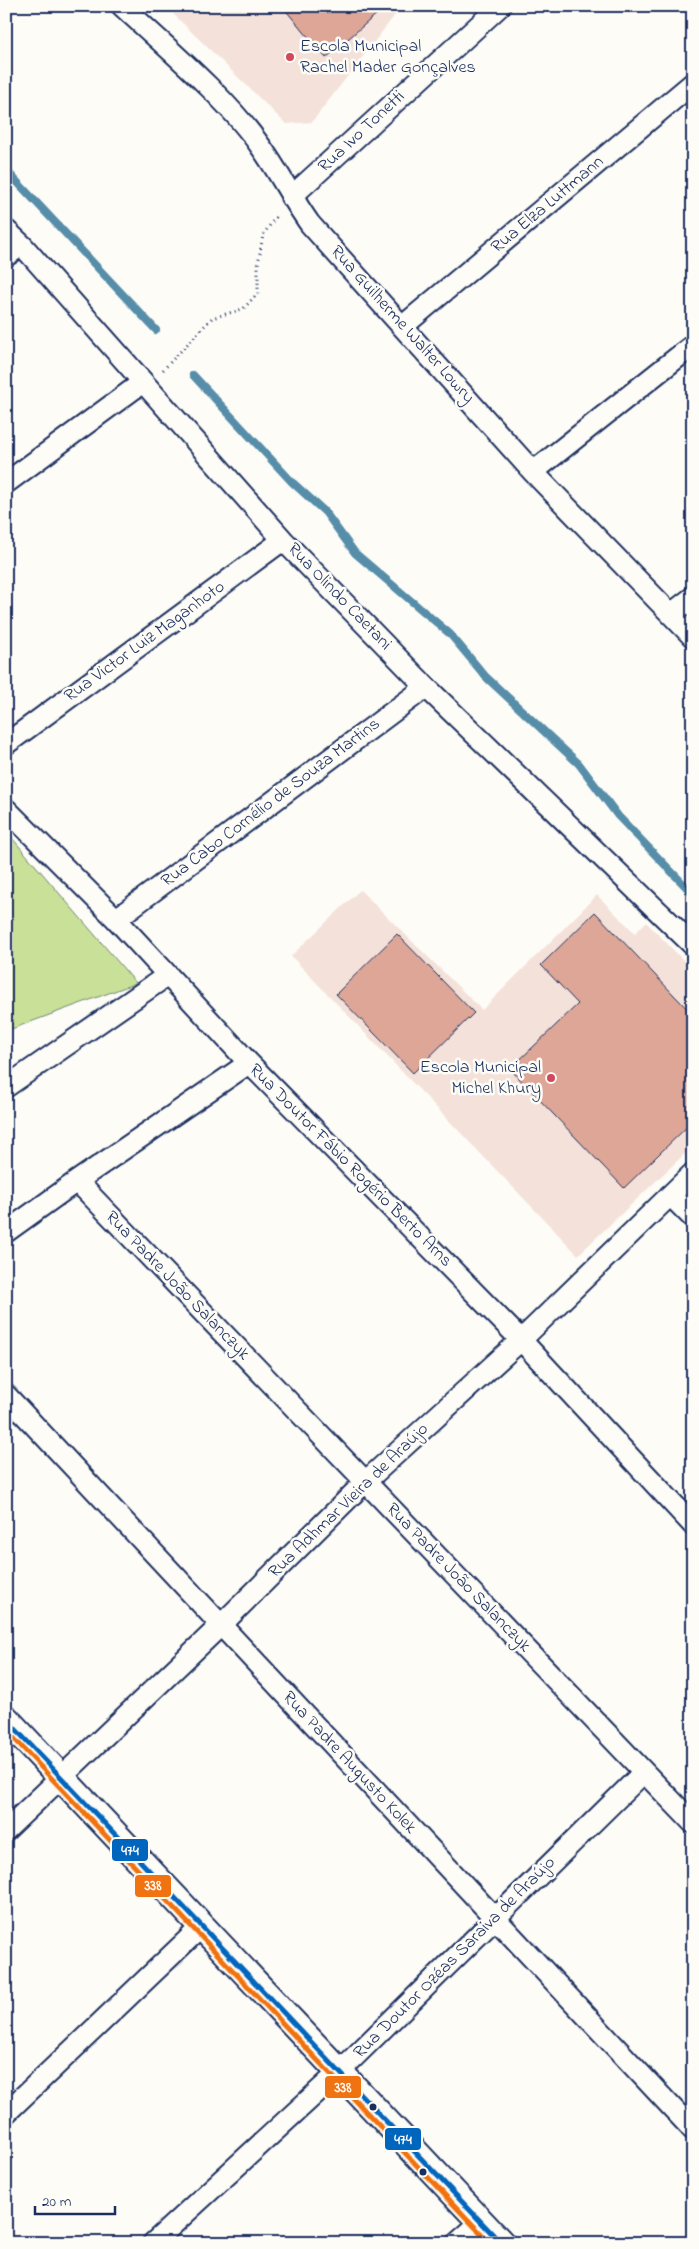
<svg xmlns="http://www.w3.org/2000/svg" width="699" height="2249" viewBox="0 0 699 2249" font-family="'Indie Flower',sans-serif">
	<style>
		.built { fill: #f4e2da }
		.green { fill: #c8e097; stroke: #72887a }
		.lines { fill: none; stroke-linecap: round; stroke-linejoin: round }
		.stream { stroke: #568da9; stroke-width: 8 }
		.building { fill: #dea697; stroke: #1b2f5e }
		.minor-casing { stroke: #1b2f5e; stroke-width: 24 }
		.tertiary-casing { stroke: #1b2f5e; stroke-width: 30 }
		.path { stroke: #1b2f5e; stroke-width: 3; stroke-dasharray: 1 4; stroke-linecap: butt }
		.minor { stroke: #fdfcf7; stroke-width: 20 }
		.tertiary { stroke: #fdfcf7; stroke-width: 26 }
		.bus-1-casing { stroke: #fdfcf7; stroke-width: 9 }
		.bus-2-casing { stroke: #fdfcf7; stroke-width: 9 }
		.bus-1 { stroke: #0065bd; stroke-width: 5 }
		.bus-2 { stroke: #f17210; stroke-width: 5 }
		.poi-dot { fill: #d1495b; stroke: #fdfcf7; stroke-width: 2 }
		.bus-dot { fill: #1b2f5e; stroke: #fdfcf7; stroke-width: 2 }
		.labels { text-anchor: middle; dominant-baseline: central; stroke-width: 5; stroke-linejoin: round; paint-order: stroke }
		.poi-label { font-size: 18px; fill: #1b2f5e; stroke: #fdfcf7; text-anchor: start }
		.street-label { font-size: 18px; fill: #1b2f5e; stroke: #fdfcf7 }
		.line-badge { stroke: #fdfcf7; stroke-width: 2 }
		.badge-label { font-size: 14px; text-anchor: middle; font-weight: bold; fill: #fff }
	</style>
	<rect width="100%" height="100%" fill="#fdfcf7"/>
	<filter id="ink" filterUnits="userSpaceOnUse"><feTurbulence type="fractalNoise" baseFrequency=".02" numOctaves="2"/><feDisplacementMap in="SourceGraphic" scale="10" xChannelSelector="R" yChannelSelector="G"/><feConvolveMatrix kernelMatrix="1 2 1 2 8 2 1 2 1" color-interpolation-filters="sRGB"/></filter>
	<g filter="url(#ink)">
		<path class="built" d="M 165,6 L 402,6 L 312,122 L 286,124 Z
			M 360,890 L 482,1010 L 597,895 L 635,933 L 646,922 L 693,970 L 693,1146 L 578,1255 L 291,956 Z"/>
		<path class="green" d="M 6,831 L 136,983 L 6,1031 Z"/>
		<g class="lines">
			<path class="stream" d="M 6,170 L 156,330
				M 193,375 L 292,482 L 325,512 L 355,553 L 450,634 L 486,677 L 579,764 L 618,816 L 693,894"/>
		</g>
		<path class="building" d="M 282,6 L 386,6 L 326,58 Z
			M 595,912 L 693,1015 L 693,1121 L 624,1188 L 510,1069 L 578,1004 L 541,965 Z
			M 397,934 L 474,1013 L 413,1073 L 336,994 Z"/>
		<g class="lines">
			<g class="minor-casing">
				<path id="minor" d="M 122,6 C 167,48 226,97 261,147 C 279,172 292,199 310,224 L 533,472 L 693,637
					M 291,197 L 500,6
					M 6,230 L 22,245 L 283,540 L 426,687 L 693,945
					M 6,256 L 22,245
					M 403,326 L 693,83
					M 533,472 L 693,345
					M 6,483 L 143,382
					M 671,614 L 693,597
					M 6,744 L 283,540
					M 6,809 L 116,919 L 249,1063 L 521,1340 L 693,1525
					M 116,919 L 426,687
					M 6,1087 L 168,975
					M 77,1181 L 693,1823
					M 670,1195 L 693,1218
					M 6,1232 L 77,1181 L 249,1063
					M 6,1395 L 693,2130
					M 6,1830 L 221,1625 L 365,1482 L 521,1340 L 693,1173
					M 6,2113 L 201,1927
					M 153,2243 L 338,2073 L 644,1772
					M 457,2243 L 481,2222"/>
			</g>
			<g class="tertiary-casing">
				<path id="tertiary" d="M 6,1719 L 501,2243"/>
			</g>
			<path class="path" d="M 163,370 L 212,318 L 243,309 L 258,293 L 258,264 L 263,235 L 277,215"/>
			<use href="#minor" class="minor"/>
			<use href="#tertiary" class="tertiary"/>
			<g class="bus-1-casing">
				<path id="bus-1" d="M 6,1719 L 501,2243"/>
			</g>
			<g class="bus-2-casing">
				<path id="bus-2" d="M 6,1730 L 490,2243"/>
			</g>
			<use href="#bus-1" class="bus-1"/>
			<use href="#bus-2" class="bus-2"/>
		</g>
	</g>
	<g class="poi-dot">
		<circle cx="290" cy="57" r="5"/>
		<circle cx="551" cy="1078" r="5"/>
	</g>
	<g class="bus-dot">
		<circle cx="373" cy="2107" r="4.5"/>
		<circle cx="423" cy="2172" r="4.5"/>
	</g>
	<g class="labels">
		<g class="poi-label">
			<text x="300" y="47">Escola Municipal<tspan x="300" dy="21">Rachel Mader Gonçalves</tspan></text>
			<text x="541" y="1068" text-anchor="end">Escola Municipal<tspan x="541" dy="21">Michel Khury</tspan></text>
		</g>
		<g class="street-label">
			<text transform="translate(362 132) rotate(-43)">Rua Ivo Tonetti</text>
			<text transform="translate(548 205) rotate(-40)">Rua Elza Luttmann</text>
			<text transform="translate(402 325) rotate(48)">Rua Guilherme Walter Lowry</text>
			<text transform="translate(339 597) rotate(46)">Rua Olindo Caetani</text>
			<text transform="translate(145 642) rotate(-36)">Rua Victor Luiz Maganhoto</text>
			<text transform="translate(271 803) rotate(-37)">Rua Cabo Cornélio de Souza Martins</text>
			<text transform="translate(350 1166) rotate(45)">Rua Doutor Fábio Rogério Berto Arns</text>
			<text transform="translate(177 1286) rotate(46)">Rua Padre João Salanczyk</text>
			<text transform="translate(349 1501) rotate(-44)">Rua Adhmar Vieira de Araújo</text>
			<text transform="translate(458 1578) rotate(46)">Rua Padre João Salanczyk</text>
			<text transform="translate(349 1763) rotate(47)">Rua Padre Augusto Kolek</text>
			<text transform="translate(455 1958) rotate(-45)">Rua Doutor Ozéas Saraiva de Araújo</text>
		</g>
	</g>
	<g class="line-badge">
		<rect x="111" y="1838" width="38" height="24" rx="5" fill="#0065bd"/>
		<rect x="134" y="1874" width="38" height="24" rx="5" fill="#f17210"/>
		<rect x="324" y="2075" width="38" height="24" rx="5" fill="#f17210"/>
		<rect x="384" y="2127" width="38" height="24" rx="5" fill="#0065bd"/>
	</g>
	<g class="badge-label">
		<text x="130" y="1855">474</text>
		<text x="153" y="1890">338</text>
		<text x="343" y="2092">338</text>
		<text x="403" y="2144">474</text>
	</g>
	<rect width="699" height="2249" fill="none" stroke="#fdfcf7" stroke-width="25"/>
	<rect x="12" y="12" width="674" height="2224" fill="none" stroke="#1b2f5e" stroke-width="2" filter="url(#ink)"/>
	<path d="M35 2206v8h80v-8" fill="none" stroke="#1b2f5e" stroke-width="2.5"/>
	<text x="42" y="2206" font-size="15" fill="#1b2f5e" stroke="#fdfcf7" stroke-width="4" paint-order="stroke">20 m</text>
</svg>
